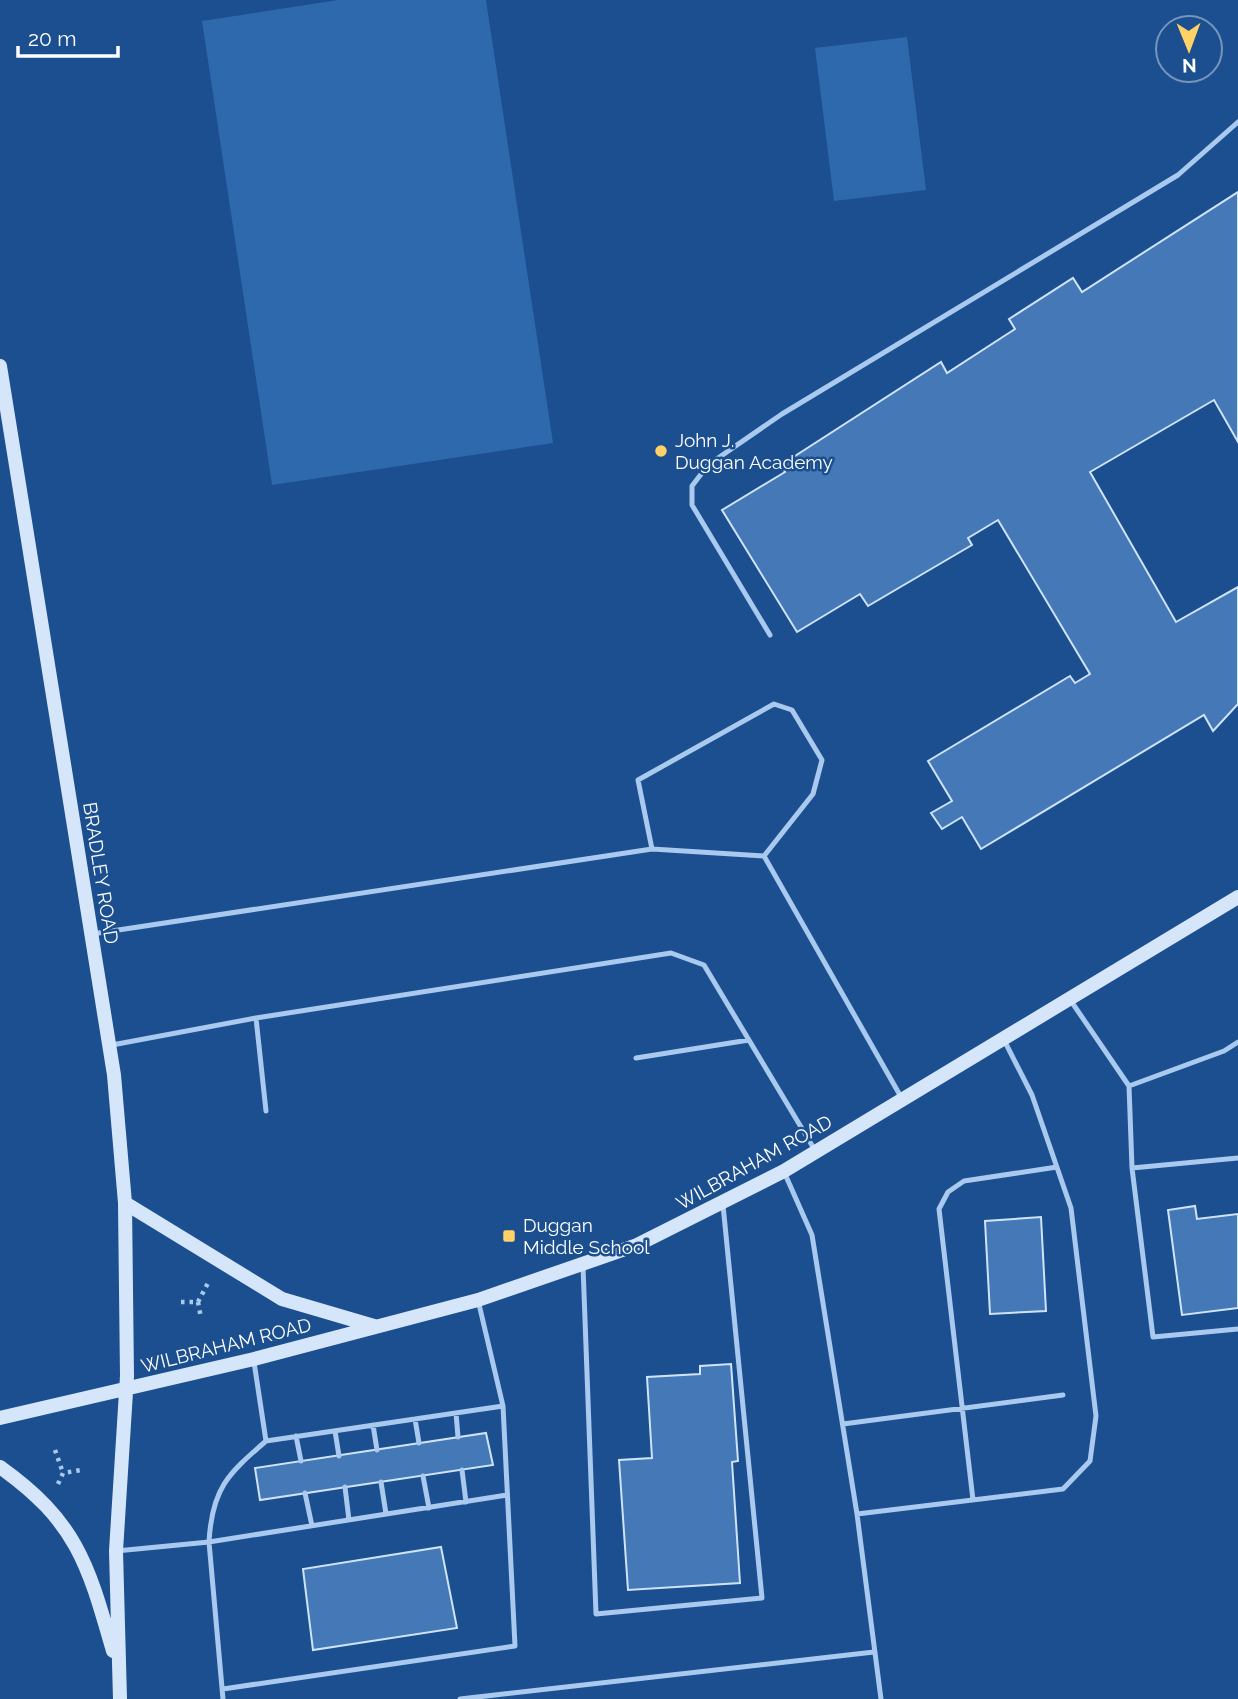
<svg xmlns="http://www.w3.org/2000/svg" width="1238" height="1699" viewBox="0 0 1238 1699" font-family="Raleway,sans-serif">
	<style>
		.green { fill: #2e69ad }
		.building { fill: #4478b7; stroke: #cfe3fa; stroke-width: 2 }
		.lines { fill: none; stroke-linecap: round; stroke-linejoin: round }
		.path { stroke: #a9c9ee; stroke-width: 4.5; stroke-dasharray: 3.5 5; stroke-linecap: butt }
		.service { stroke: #a9c9ee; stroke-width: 5 }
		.secondary { stroke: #d6e6fa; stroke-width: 14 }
		.poi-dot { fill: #ffd166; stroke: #1b4f8f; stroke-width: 2.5 }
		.labels { text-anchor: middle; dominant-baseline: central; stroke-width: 5; stroke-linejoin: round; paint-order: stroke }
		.poi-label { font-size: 19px; fill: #fff; stroke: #1b4f8f; text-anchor: start }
		.street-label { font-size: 19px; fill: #fff; stroke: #1b4f8f }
	</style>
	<rect width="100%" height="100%" fill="#1b4f8f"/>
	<path class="green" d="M 338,0 L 486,0 L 553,443 L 272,485 L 202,21 Z
		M 907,37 L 926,190 L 834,201 L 815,48 Z"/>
	<path class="building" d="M 1238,192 L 1238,442 L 1214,400 L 1090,472 L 1176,622 L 1238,587 L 1238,704 L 1213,731 L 1204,715 L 981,849 L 962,817 L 942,829 L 931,813 L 952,801 L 928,761 L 1070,676 L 1075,683 L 1090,674 L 998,520 L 968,538 L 972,545 L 868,606 L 860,594 L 797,632 L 722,510 L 785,472 L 781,465 L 941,362 L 947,373 L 1015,329 L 1009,319 L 1073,278 L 1082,292 Z
		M 1195,1206 L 1197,1219 L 1238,1214 L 1238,1308 L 1182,1315 L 1168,1210 Z
		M 1041,1217 L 1046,1311 L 990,1314 L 985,1221 Z
		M 731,1364 L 738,1461 L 732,1462 L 740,1583 L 628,1590 L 619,1460 L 652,1458 L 647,1377 L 700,1374 L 700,1366 Z
		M 486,1433 L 493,1465 L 260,1500 L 255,1468 Z
		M 441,1547 L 457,1628 L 313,1650 L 303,1569 Z"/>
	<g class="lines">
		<path class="path" d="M 181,1302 L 198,1302 L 201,1318
			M 198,1302 L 209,1281
			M 55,1450 L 63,1473
			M 58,1484 L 63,1473 L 81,1470"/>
		<path class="service" d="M 770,635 L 692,505 L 692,486 L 708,465 L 782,414 L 1178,175 L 1238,122
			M 652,849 L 638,780 L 774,704 L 792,710 L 822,760 L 813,794 L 764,856
			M 764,856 L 901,1097
			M 92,934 L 652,849 L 764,856
			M 1071,1001 L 1129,1086 L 1132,1168 L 1153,1337 L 1238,1329
			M 256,1018 L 266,1111
			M 112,1045 L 256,1018 L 671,953 L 704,965 L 816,1152
			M 636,1058 L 749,1040
			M 1129,1086 L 1224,1051 L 1238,1042
			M 1132,1168 L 1238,1158
			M 785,1174 L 812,1235 L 857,1514 L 881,1699
			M 583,1266 L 596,1614 L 762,1598 L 723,1205
			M 478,1300 L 503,1406
			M 456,1413 L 458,1437
			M 415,1419 L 419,1443
			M 843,1424 L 1063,1395
			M 373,1425 L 377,1450
			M 335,1431 L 339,1456
			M 296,1436 L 301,1461
			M 462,1470 L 466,1502
			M 423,1476 L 429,1508
			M 381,1482 L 386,1514
			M 345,1487 L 349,1520
			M 305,1493 L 312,1526
			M 973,1500 L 939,1209 L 948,1192 L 964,1181 L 1057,1167
			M 857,1514 L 1063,1489 L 1090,1461 L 1096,1416 L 1071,1208 L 1032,1095 L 1004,1040
			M 116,1551 L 209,1542 C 212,1488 228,1474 266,1441 L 254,1362
			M 223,1689 L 515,1646 L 503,1406 L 266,1441
			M 223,1699 L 209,1542 L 507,1495
			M 460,1699 L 874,1652"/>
		<path class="secondary" d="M 0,366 L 114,1075 L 125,1203 L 127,1376 L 116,1551 L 120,1699
			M 125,1203 L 282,1299 L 374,1326
			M 0,1418 L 254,1359 L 478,1300 L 637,1245 L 784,1171 L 1238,897
			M 0,1467 C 77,1522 88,1564 113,1651"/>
	</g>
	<g class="poi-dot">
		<circle cx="661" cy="451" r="7"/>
		<rect x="502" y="1229" width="14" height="14" rx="3.5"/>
	</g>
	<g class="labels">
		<g class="poi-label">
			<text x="675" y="440">John J.<tspan x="675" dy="22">Duggan Academy</tspan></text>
			<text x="523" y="1225">Duggan<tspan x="523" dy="22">Middle School</tspan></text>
		</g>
		<g class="street-label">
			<text transform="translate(101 873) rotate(81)">BRADLEY ROAD</text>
			<text transform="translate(754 1162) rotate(-29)">WILBRAHAM ROAD</text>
			<text transform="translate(226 1345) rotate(-14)">WILBRAHAM ROAD</text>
		</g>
	</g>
	<g transform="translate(1189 49) rotate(179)"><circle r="33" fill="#1b4f8f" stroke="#7695bc" stroke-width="2"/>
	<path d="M0-5L12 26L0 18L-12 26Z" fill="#ffd166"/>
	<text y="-10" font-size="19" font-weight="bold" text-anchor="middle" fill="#ffffff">N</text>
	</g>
	<path d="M18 46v10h100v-10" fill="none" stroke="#ffffff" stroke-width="3.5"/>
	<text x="28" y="46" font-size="21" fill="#ffffff" stroke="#1b4f8f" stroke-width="5" paint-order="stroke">20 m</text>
</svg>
